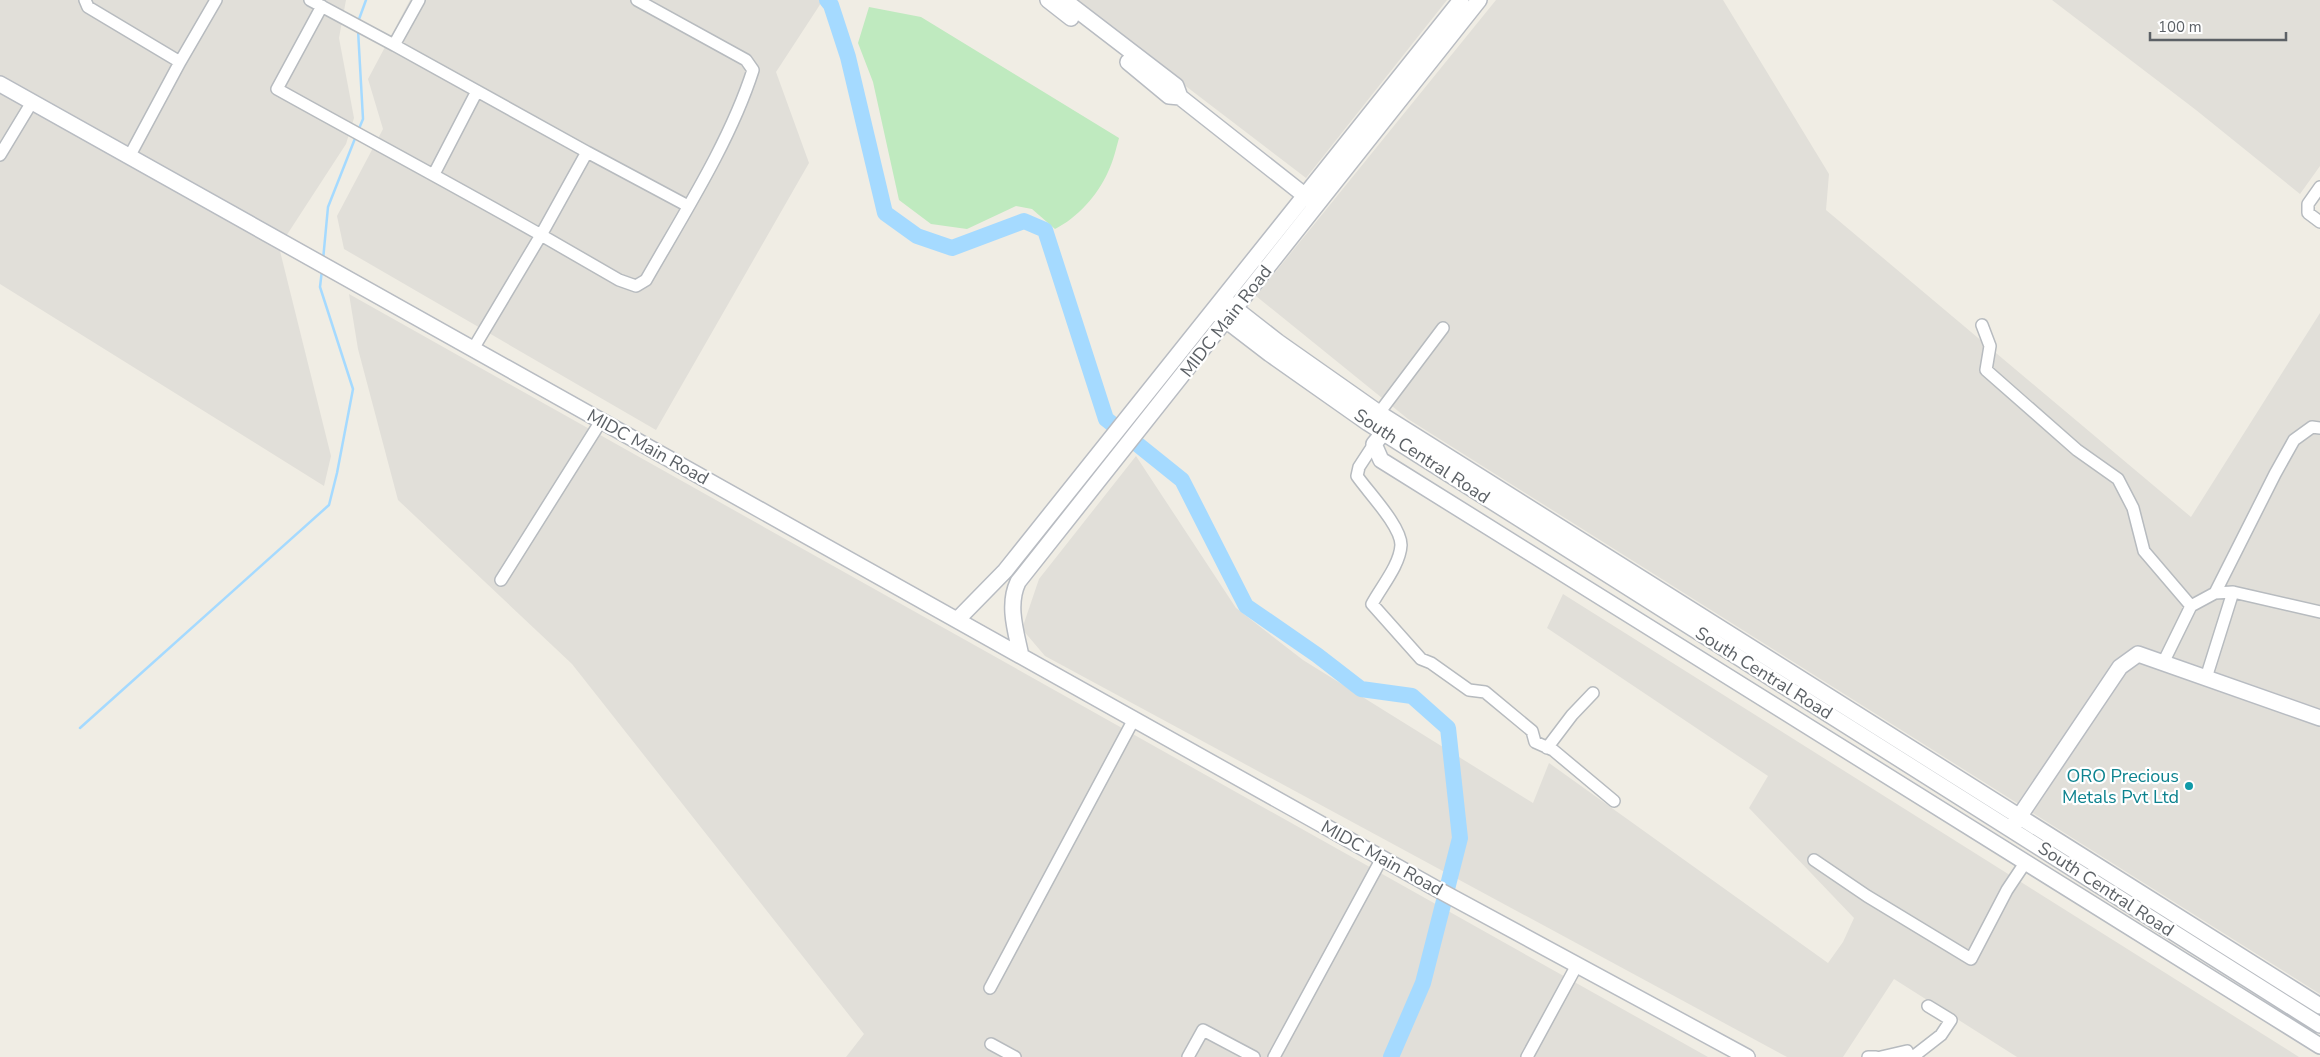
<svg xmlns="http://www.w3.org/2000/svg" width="2320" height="1057" viewBox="0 0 2320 1057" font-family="'Nunito Sans',sans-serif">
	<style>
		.industrial { fill: #e1dfd9 }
		.green { fill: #bfeabf }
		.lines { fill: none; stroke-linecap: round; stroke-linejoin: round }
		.stream { stroke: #a5daff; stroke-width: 2.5 }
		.river { stroke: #a5daff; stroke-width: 16 }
		.street-casing { stroke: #b7bbbf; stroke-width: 14 }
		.secondary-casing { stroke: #b8bcc2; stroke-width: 18 }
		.street { stroke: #fff; stroke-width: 11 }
		.secondary { stroke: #fff; stroke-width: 15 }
		.culture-dot { fill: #0f9aa8; stroke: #fff; stroke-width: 2 }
		.labels { text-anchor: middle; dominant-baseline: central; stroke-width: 4.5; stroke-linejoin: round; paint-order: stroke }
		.street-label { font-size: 18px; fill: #5c6166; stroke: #fff }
		.culture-label { font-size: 18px; fill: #0d838f; stroke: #fff; text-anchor: end }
	</style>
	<rect width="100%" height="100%" fill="#f0ede4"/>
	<path class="industrial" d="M 0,0 L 346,0 L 339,38 L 354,118 L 346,144 L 279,247 L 331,456 L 324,486 L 0,284 Z
		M 410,0 L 823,0 L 776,72 L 809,163 L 656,430 L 344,249 L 337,216 L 383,129 L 368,79 Z
		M 1073,0 L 1447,0 L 1306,178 Z
		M 1496,0 L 1723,0 L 1829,174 L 1826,210 L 2191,517 L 2320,313 L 2320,994 L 1408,419 L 1256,296 Z
		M 2052,0 L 2320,0 L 2320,166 L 2300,194 L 2196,110 Z
		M 349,294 L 1708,1057 L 846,1057 L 864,1034 L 572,664 L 398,500 L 358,349 Z
		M 1136,456 L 1236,608 L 1303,660 L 1533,803 L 1549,763 L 1828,963 L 1843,942 L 1854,918 L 1749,808 L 1768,776 L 1547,628 L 1563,594 L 2299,1057 L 2017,1057 L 1894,979 L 1843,1057 L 1787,1057 L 1045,656 L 1022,629 L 1039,579 Z"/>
	<path class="green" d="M 869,7 L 921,17 L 1119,138 C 1116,149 1113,162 1108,172 C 1098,195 1077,218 1055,229 L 1032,209 L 1016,206 L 967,229 L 931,224 L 899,200 L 873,82 L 858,43 Z"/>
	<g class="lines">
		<path class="stream" d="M 358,22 L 366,0
			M 358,30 L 363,119 L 358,131
			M 323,260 L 328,207 L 356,136
			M 80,728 L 329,505 L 337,473 L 353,389 L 320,287 L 322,270"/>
		<path class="river" d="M 827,0 L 831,5 L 848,57 L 885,213 L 917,236 L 952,248 L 1024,221 L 1045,230 L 1106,419 L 1182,480 L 1246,606 L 1317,655 L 1361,689 L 1412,696 L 1448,728 L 1460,838 L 1423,983 L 1391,1057"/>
		<g class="street-casing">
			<path id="street" d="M 85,0 L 88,7 L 180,62 L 216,0
				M 310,0 L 394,45 L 419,0
				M 322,6 L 277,89 C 365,138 453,185 541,235 L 587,152 L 394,45
				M 587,152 L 688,206
				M 0,155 L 32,102
				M 129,157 L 180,62
				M 434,174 L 477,91
				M 2320,187 L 2308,204 L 2308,213 L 2320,222
				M 1982,325 L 1990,346 L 1986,370 L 2077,450 L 2118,479 L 2133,508 L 2144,551 L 2191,606
				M 473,349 L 541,235 L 619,280 L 636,286 L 646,280 C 683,215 730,142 753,70 L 746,60 L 637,0
				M 1379,413 L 1443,328
				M 1374,444 L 1359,467 L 1357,476 C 1368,492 1401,526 1401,545 C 1400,565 1381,587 1372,604 L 1421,659 L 1431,663 L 1469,690 L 1485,692 L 1532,731 L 1535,742 L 1553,750 L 1614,801
				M 501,580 L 601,421
				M 2233,592 L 2320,612
				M 2215,593 L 2275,474 L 2294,440 L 2312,427 L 2320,428
				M 2163,663 L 2191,606 L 2215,593 L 2233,592 L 2206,678
				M 1547,748 L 1572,715 L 1593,693
				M 1814,860 L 1867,896 L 1971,959 L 2007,890 L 2025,863
				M 990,988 L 1134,719
				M 991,1044 L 1015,1057
				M 1188,1057 L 1203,1030 L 1254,1057
				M 1274,1057 L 1382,858
				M 1527,1057 L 1577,965
				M 1868,1057 L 1876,1057
				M 1881,1057 L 1907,1051 L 1909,1055 L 1914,1056 L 1941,1035 L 1951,1020 L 1928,1006"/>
		</g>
		<g class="secondary-casing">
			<path id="secondary" d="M 1048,0 L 1071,18
				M 1064,0 L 1176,86 L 1180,97 L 1313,202
				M 1128,62 L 1169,96 L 1180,97
				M 0,84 L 1435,888 L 1747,1057
				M 1223,299 L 1278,342 L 1379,413 L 2320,1006
				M 1214,311 L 1270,354 L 1368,423 L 2320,1025
				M 1383,433 L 1374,444 L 1381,460 L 2320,1046
				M 957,620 L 1005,571 L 1461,0
				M 1021,656 C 1016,632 1007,605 1018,582 L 1479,0
				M 2015,823 L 2120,667 L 2138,654 L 2320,718"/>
		</g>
		<use href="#street" class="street"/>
		<use href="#secondary" class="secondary"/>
	</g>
	<circle class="culture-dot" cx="2189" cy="786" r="5"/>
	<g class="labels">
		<g class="street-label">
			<text transform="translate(1226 321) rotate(-52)">MIDC Main Road</text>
			<text transform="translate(648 447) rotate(29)">MIDC Main Road</text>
			<text transform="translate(1422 456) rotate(33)">South Central Road</text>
			<text transform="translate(1764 673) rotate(32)">South Central Road</text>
			<text transform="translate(1382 858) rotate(29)">MIDC Main Road</text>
			<text transform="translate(2106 889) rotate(33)">South Central Road</text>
		</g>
		<g class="culture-label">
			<text x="2179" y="776">ORO Precious<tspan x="2179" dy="21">Metals Pvt Ltd</tspan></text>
		</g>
	</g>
	<path d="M2150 32v8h136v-8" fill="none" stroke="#5c6166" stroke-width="2.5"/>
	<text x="2158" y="32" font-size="15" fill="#5c6166" stroke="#ffffff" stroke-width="4" paint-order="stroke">100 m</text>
</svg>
